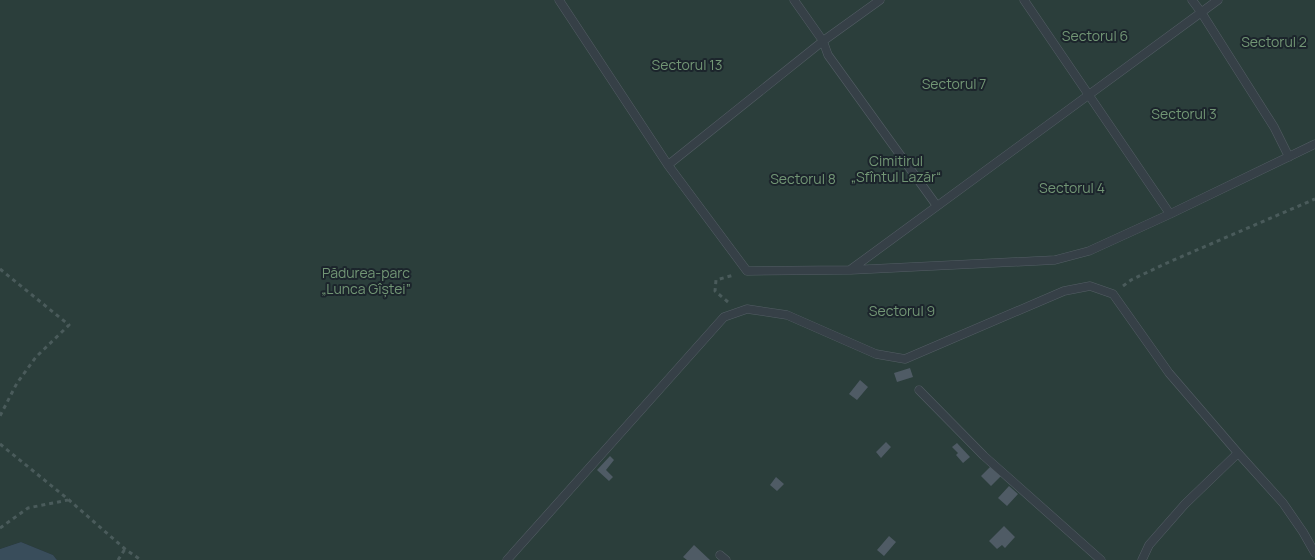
<svg xmlns="http://www.w3.org/2000/svg" width="1315" height="560" viewBox="0 0 1315 560" font-family="Manrope,sans-serif">
	<style>
		.green { fill: #2b3e3b }
		.water { fill: #394d5b }
		.building { fill: #4f5b65 }
		.lines { fill: none; stroke-linecap: round; stroke-linejoin: round }
		.service-casing { stroke: #545e65; stroke-width: 9 }
		.path { stroke: #4a5b5b; stroke-width: 3; stroke-dasharray: 4 4; stroke-linecap: butt }
		.service { stroke: #364047; stroke-width: 8 }
		.labels { text-anchor: middle; dominant-baseline: central; stroke-width: 4; stroke-linejoin: round; paint-order: stroke }
		.park-label { font-size: 14px; fill: #729675; stroke: #1c252c }
	</style>
	<rect width="100%" height="100%" fill="#232e36"/>
	<path class="green" d="M 0,0 L 1315,0 L 1315,560 L 57,560 L 53,555 L 21,542 L 0,549 Z"/>
	<path class="water" d="M 21,542 L 53,555 L 57,560 L 0,560 L 0,549 Z"/>
	<path class="building" d="M 910,368 L 913,377 L 897,382 L 894,373 Z
		M 860,380 L 868,387 L 857,400 L 849,394 Z
		M 886,442 L 891,447 L 881,458 L 876,452 Z
		M 957,443 L 970,457 L 963,463 L 956,455 L 958,453 L 952,447 Z
		M 610,456 L 614,460 L 606,470 L 613,477 L 609,481 L 597,470 Z
		M 991,466 L 1001,476 L 991,486 L 981,476 Z
		M 776,477 L 784,484 L 777,491 L 770,485 Z
		M 1009,486 L 1018,494 L 1007,506 L 998,498 Z
		M 1004,526 L 1015,537 L 1005,548 L 1002,545 L 997,549 L 989,541 Z
		M 889,536 L 896,542 L 884,556 L 877,550 Z
		M 694,545 L 710,560 L 687,560 L 683,557 Z"/>
	<g class="lines">
		<g class="service-casing">
			<path id="service" d="M 559,0 L 668,165 L 747,271 L 850,270 L 1055,260 L 1089,251 L 1170,214 L 1315,144
				M 794,0 L 823,41 L 828,55 L 937,206
				M 1024,0 L 1170,214
				M 1192,0 L 1201,12 L 1274,127 L 1289,157
				M 668,165 L 823,41 L 880,0
				M 850,270 L 1218,0
				M 919,390 L 984,456 L 1101,560
				M 720,555 L 726,560
				M 507,560 L 724,317 L 747,309 L 787,315 L 876,354 L 905,359 L 1064,291 L 1090,286 L 1113,294 L 1169,373 L 1238,453 L 1283,503 L 1303,532 L 1315,553
				M 1142,560 L 1149,545 L 1185,504 L 1238,453"/>
		</g>
		<path class="path" d="M 0,269 L 69,325 L 36,357 L 17,383 L 0,416
			M 1123,286 L 1131,280 L 1169,262 L 1315,199
			M 728,302 L 715,291 L 716,280 L 734,275
			M 0,444 L 69,500 L 125,549 L 141,560
			M 0,528 L 28,508 L 68,500
			M 118,560 L 125,549"/>
		<use href="#service" class="service"/>
	</g>
	<g class="labels">
		<g class="park-label">
			<text x="1095" y="35">Sectorul 6</text>
			<text x="1274" y="41">Sectorul 2</text>
			<text x="687" y="64">Sectorul 13</text>
			<text x="954" y="83">Sectorul 7</text>
			<text x="1184" y="113">Sectorul 3</text>
			<text x="896" y="160">Cimitirul<tspan x="896" dy="16">„Sfîntul Lazăr“</tspan></text>
			<text x="803" y="178">Sectorul 8</text>
			<text x="1072" y="187">Sectorul 4</text>
			<text x="366" y="272">Pădurea-parc<tspan x="366" dy="16">„Lunca Gîștei”</tspan></text>
			<text x="902" y="310">Sectorul 9</text>
		</g>
	</g>
</svg>
